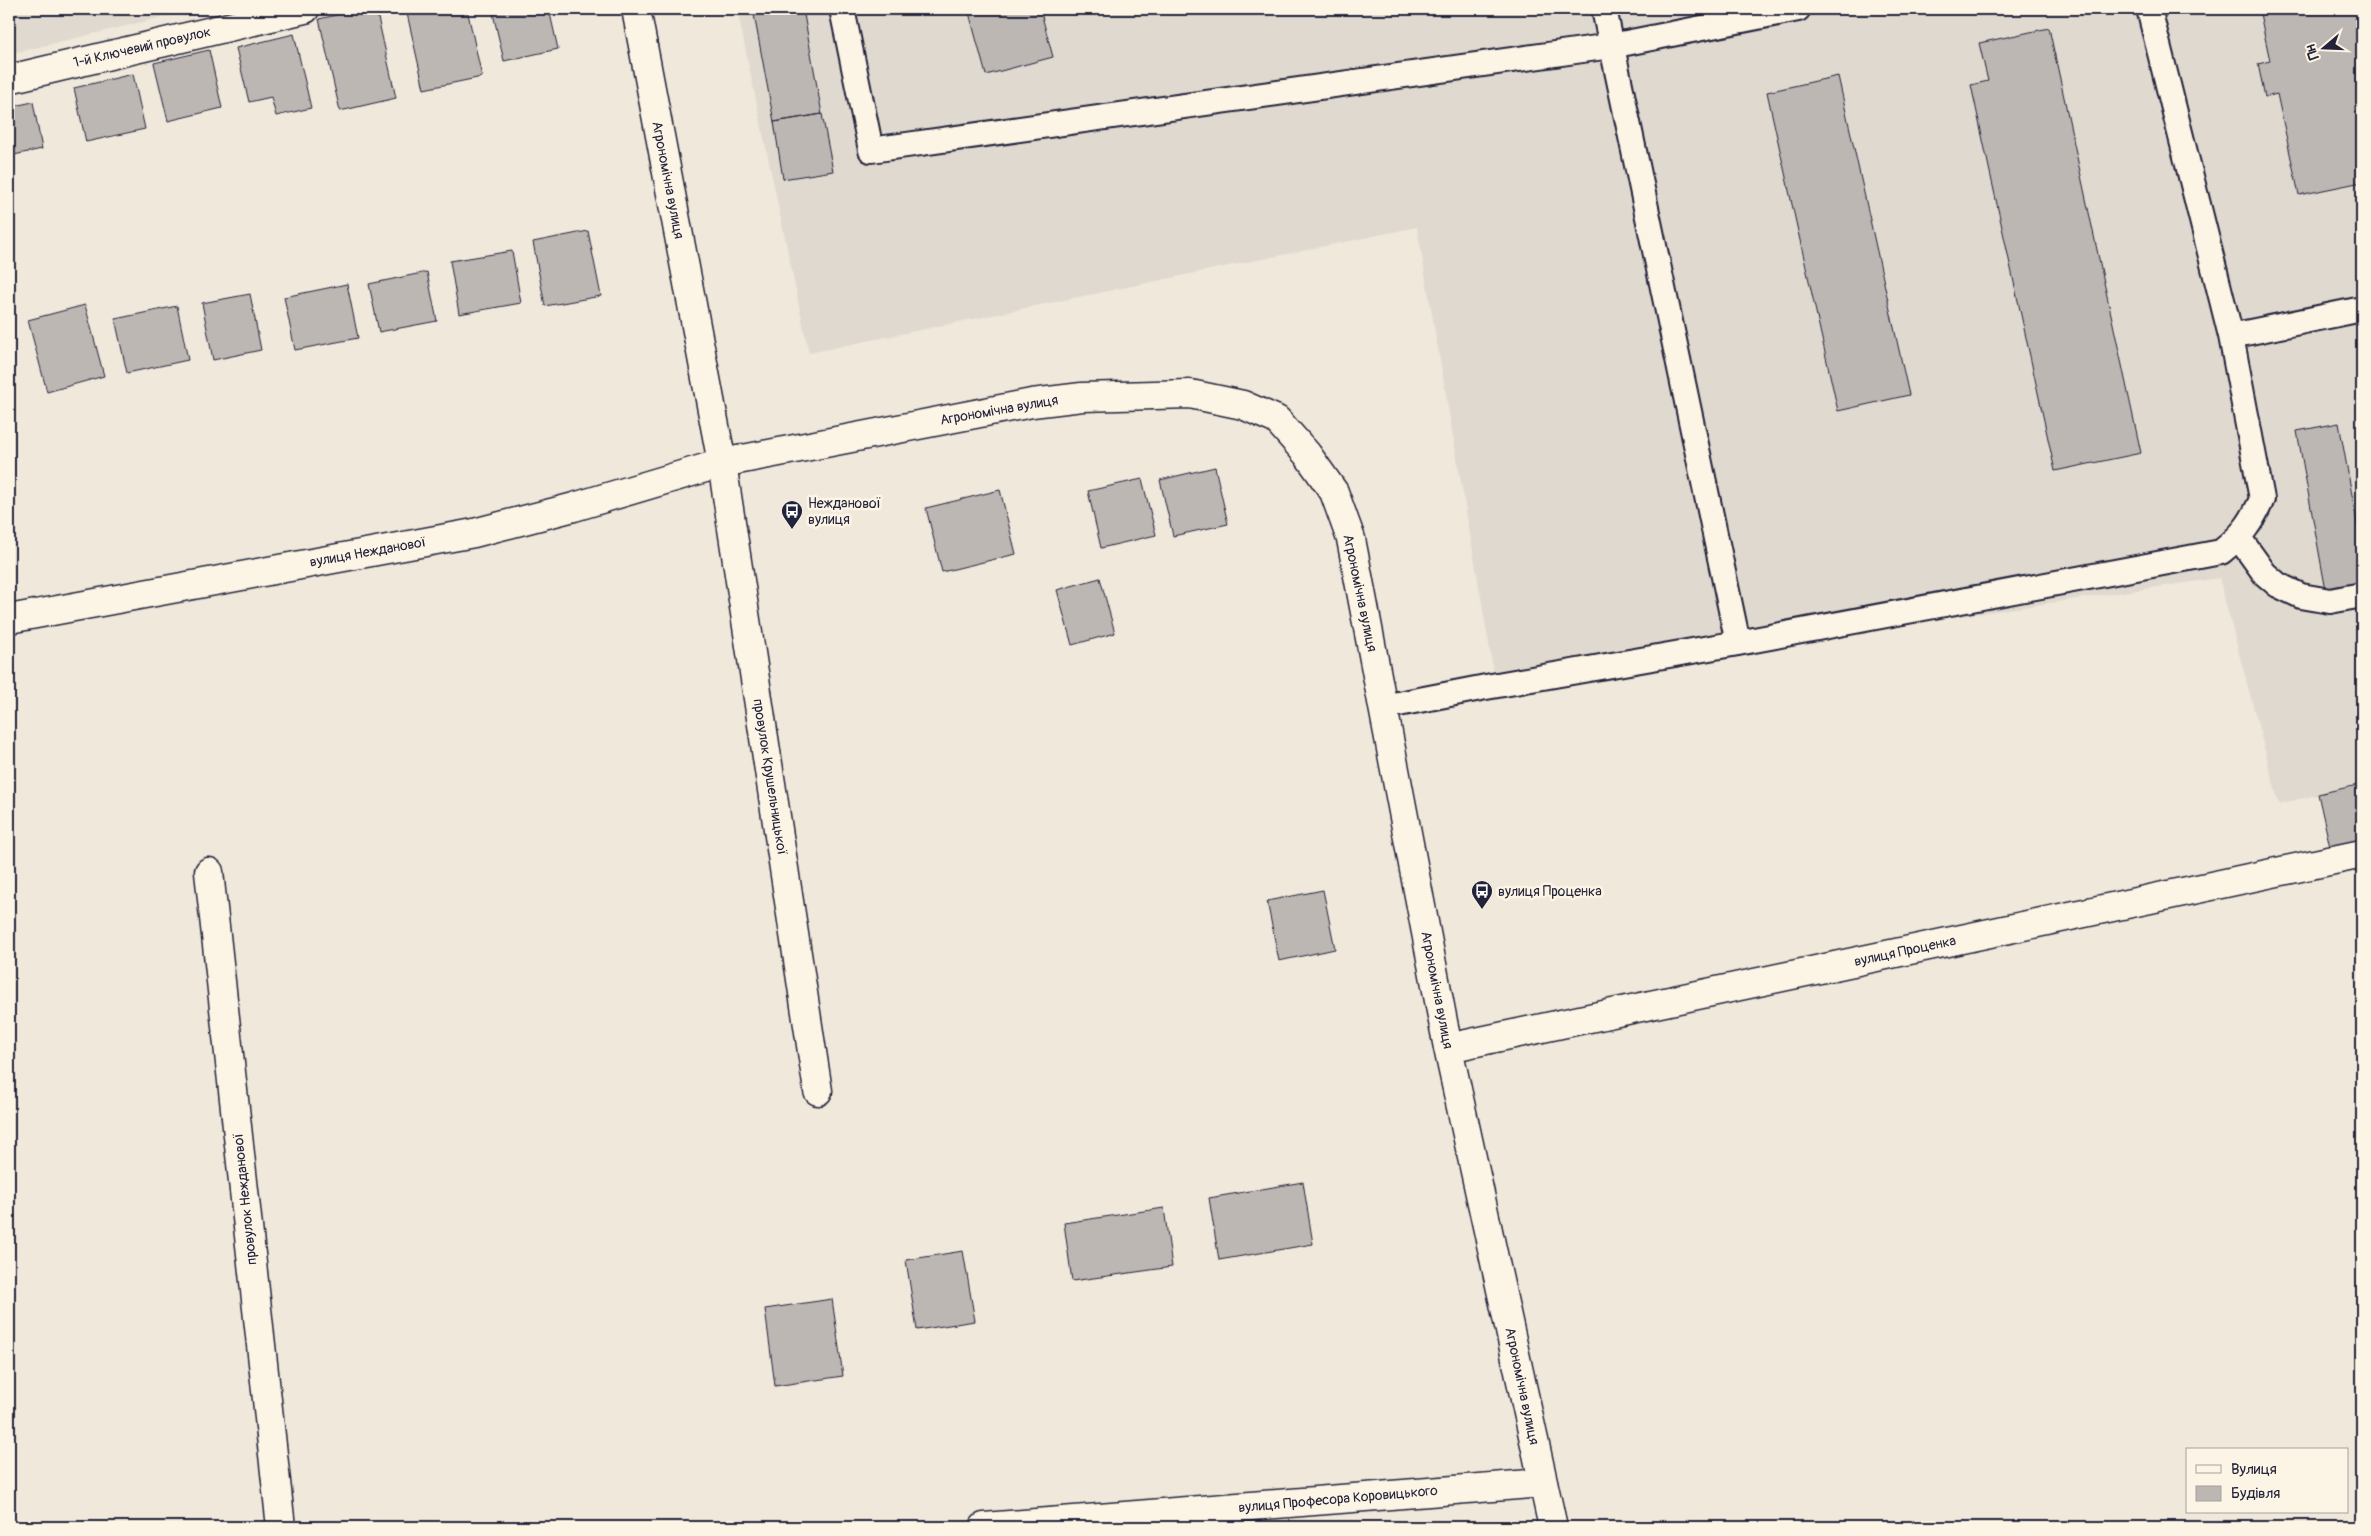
<svg xmlns="http://www.w3.org/2000/svg" width="2371" height="1536" viewBox="0 0 2371 1536" font-family="Pangolin,sans-serif">
	<style>
		.built { fill: #e0d9cf }
		.building { fill: #bcb7b3; stroke: #22223b }
		.lines { fill: none; stroke-linecap: round; stroke-linejoin: round }
		.lane-casing { stroke: #22223b; stroke-width: 28 }
		.street-casing { stroke: #22223b; stroke-width: 31 }
		.secondary-casing { stroke: #22223b; stroke-width: 31 }
		.lane { stroke: #fcf5e5; stroke-width: 24 }
		.street { stroke: #fcf5e5; stroke-width: 28 }
		.secondary { stroke: #fcf5e5; stroke-width: 28 }
		.labels { text-anchor: middle; dominant-baseline: central; stroke-width: 5; stroke-linejoin: round; paint-order: stroke }
		.street-label { font-size: 14px; fill: #22223b; stroke: #fcf5e5 }
		.poi-label { font-size: 14px; fill: #22223b; stroke: #fcf5e5; text-anchor: start }
	</style>
	<rect width="100%" height="100%" fill="#efe8db"/>
	<filter id="ink" filterUnits="userSpaceOnUse"><feTurbulence type="fractalNoise" baseFrequency=".02" numOctaves="2"/><feDisplacementMap in="SourceGraphic" scale="10" xChannelSelector="R" yChannelSelector="G"/><feConvolveMatrix kernelMatrix="1 2 1 2 8 2 1 2 1" color-interpolation-filters="sRGB"/></filter>
	<g filter="url(#ink)">
		<path class="built" d="M 9,9 L 197,9 L 9,54 Z
			M 737,9 L 2362,9 L 2362,784 L 2279,804 L 2219,578 L 1496,685 L 1417,227 L 809,353 Z"/>
		<path class="building" d="M 363,9 L 376,9 L 396,98 L 340,111 L 319,19 Z
			M 406,9 L 467,9 L 482,77 L 424,89 Z
			M 492,9 L 549,9 L 558,49 L 504,61 Z
			M 753,9 L 803,9 L 822,114 L 774,122 Z
			M 968,9 L 1040,9 L 1053,57 L 986,75 Z
			M 2259,9 L 2362,9 L 2362,182 L 2299,195 L 2277,94 L 2265,97 L 2258,64 L 2270,61 Z
			M 2049,28 L 2141,453 L 2055,471 L 1971,85 L 1988,81 L 1979,43 Z
			M 294,34 L 311,108 L 276,116 L 271,97 L 249,102 L 236,48 Z
			M 209,50 L 222,108 L 168,121 L 154,63 Z
			M 133,74 L 145,129 L 86,142 L 74,88 Z
			M 1838,76 L 1909,395 L 1838,411 L 1767,92 Z
			M 33,102 L 42,149 L 9,156 L 9,107 Z
			M 822,114 L 833,171 L 783,179 L 774,122 Z
			M 588,231 L 601,296 L 545,306 L 533,242 Z
			M 512,251 L 521,303 L 459,314 L 450,261 Z
			M 427,272 L 437,321 L 379,332 L 369,284 Z
			M 347,284 L 358,338 L 295,350 L 284,297 Z
			M 250,294 L 261,350 L 213,360 L 202,303 Z
			M 85,305 L 104,376 L 47,392 L 28,320 Z
			M 177,306 L 188,360 L 127,373 L 115,319 Z
			M 2339,423 L 2362,550 L 2362,584 L 2326,591 L 2297,431 Z
			M 1215,467 L 1228,524 L 1173,536 L 1160,480 Z
			M 1142,479 L 1156,535 L 1101,548 L 1088,491 Z
			M 1000,490 L 1016,554 L 942,572 L 926,508 Z
			M 1100,578 L 1115,633 L 1072,645 L 1057,590 Z
			M 2362,784 L 2362,840 L 2330,847 L 2318,794 Z
			M 1323,890 L 1335,949 L 1279,961 L 1267,901 Z
			M 1303,1182 L 1313,1244 L 1219,1260 L 1209,1198 Z
			M 1164,1208 L 1172,1267 L 1072,1281 L 1064,1223 Z
			M 963,1251 L 975,1321 L 917,1330 L 906,1260 Z
			M 832,1299 L 843,1376 L 775,1386 L 765,1309 Z"/>
		<g class="lines">
			<g class="lane-casing">
				<path id="lane" d="M 842,9 L 871,150 L 1611,46 L 1798,9
					M 1604,9 L 1738,643
					M 2231,336 L 2362,309
					M 2239,538 L 2265,574 L 2278,585 L 2301,596 L 2330,601 L 2362,595
					M 1383,707 L 1486,687 L 1738,643 L 2221,552 C 2242,535 2251,524 2262,499 L 2231,336 L 2149,9"/>
			</g>
			<g class="street-casing">
				<path id="street" d="M 9,79 L 305,9
					M 722,463 L 818,1091
					M 209,872 L 281,1527
					M 984,1527 L 1543,1483"/>
			</g>
			<g class="secondary-casing">
				<path id="secondary" d="M 636,9 L 722,463
					M 9,619 L 474,533 L 574,507 L 722,463 L 1032,403 L 1082,397 L 1190,394 L 1243,405 L 1277,420 L 1307,454 L 1334,492 L 1351,539 L 1448,1048 L 1553,1527
					M 1448,1048 L 2362,854"/>
			</g>
			<use href="#lane" class="lane"/>
			<use href="#street" class="street"/>
			<use href="#secondary" class="secondary"/>
		</g>
	</g>
	<defs>
		<g id="bus-pin" transform="scale(1.125)"><path d="M0 17L-7.5 6A9.5 9.5 0 1 1 7.5 6Z" fill="#22223b" stroke="#fcf5e5"/><path d="M-5-6H5V4H4V6H2V4H-2V6H-4V4H-5ZM-3.5-4V0h7V-4ZM-3.5 1.2v1.5H-2V1.2ZM2 1.2v1.5H3.5V1.2Z" fill="#fff"/></g>
	</defs>
	<g fill-rule="evenodd">
		<use href="#bus-pin" x="792" y="511"/>
		<use href="#bus-pin" x="1482" y="891"/>
	</g>
	<g class="labels">
		<g class="street-label">
			<text transform="translate(142 47) rotate(-13)">1-й Ключевий провулок</text>
			<text transform="translate(668 180) rotate(79)">Агрономічна вулиця</text>
			<text transform="translate(999 410) rotate(-10)">Агрономічна вулиця</text>
			<text transform="translate(368 552) rotate(-10)">вулиця Нежданової</text>
			<text transform="translate(1360 593) rotate(78)">Агрономічна вулиця</text>
			<text transform="translate(770 777) rotate(81)">провулок Крушельницької</text>
			<text transform="translate(1905 951) rotate(-12)">вулиця Проценка</text>
			<text transform="translate(1437 990) rotate(79)">Агрономічна вулиця</text>
			<text transform="translate(245 1199) rotate(-96)">провулок Нежданової</text>
			<text transform="translate(1522 1386) rotate(78)">Агрономічна вулиця</text>
			<text transform="translate(1338 1499) rotate(-5)">вулиця Професора Коровицького</text>
		</g>
		<g class="poi-label">
			<text x="808" y="503">Нежданової<tspan x="808" dy="16">вулиця</tspan></text>
			<text x="1498" y="891">вулиця Проценка</text>
		</g>
	</g>
	<rect width="2371" height="1536" fill="none" stroke="#fcf5e5" stroke-width="30"/>
	<rect x="15" y="15" width="2341" height="1506" fill="none" stroke="#22223b" stroke-width="2" filter="url(#ink)"/>
	<rect x="2186" y="1448" width="162" height="65" fill="#fcf5e5" stroke="#a5a1a1"/>
	<rect x="2196" y="1465" width="25" height="8" fill="#fcf5e5" stroke="#a5a1a1"/>
	<text x="2231" y="1474" font-size="15" fill="#22223b">Вулиця</text>
	<rect x="2196" y="1486" width="25" height="15" fill="#bcb7b3" stroke="#a5a1a1"/>
	<text x="2231" y="1498" font-size="15" fill="#22223b">Будівля</text>
	<g transform="translate(2324 48) rotate(251)" stroke="#fcf5e5" stroke-width="4" paint-order="stroke">
	<path d="M0-4L9 19L0 12L-9 19Z" fill="#22223b"/>
	<text y="-8" font-size="14" font-weight="bold" text-anchor="middle" fill="#22223b">Пн</text>
	</g>
</svg>
